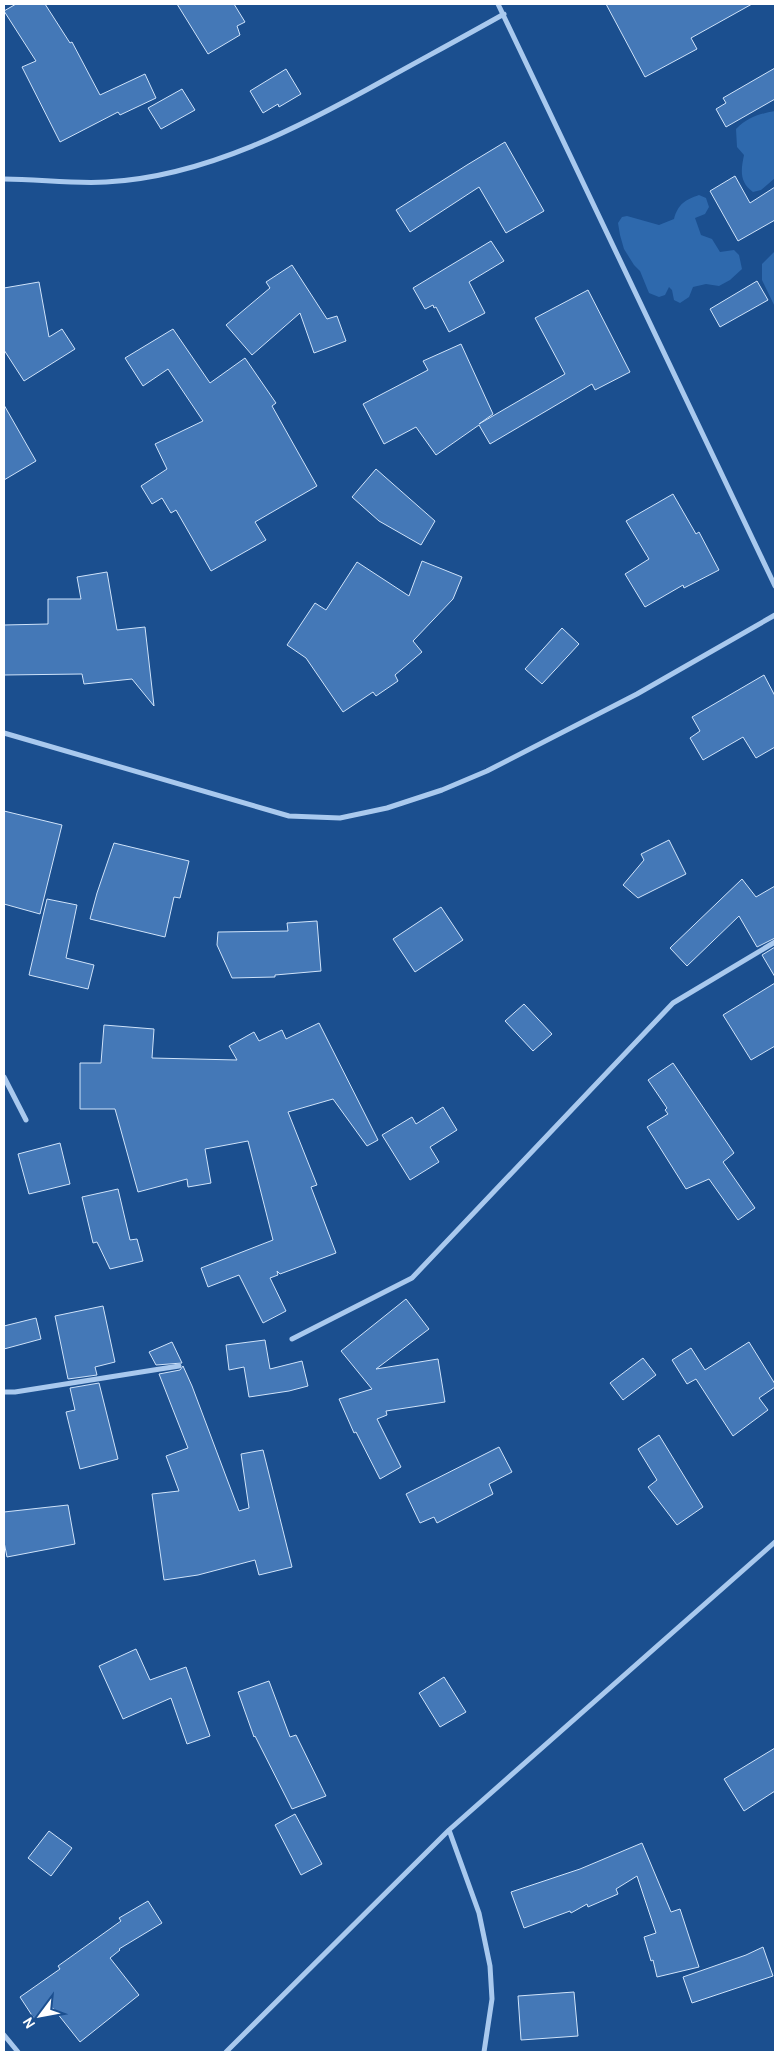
<svg xmlns="http://www.w3.org/2000/svg" width="779" height="2056" viewBox="0 0 779 2056" font-family="Cabin,sans-serif">
	<style>
		.green { fill: #2e69ad }
		.building { fill: #4478b7; stroke: #cfe3fa }
		.lines { fill: none; stroke-linecap: round; stroke-linejoin: round }
		.minor { stroke: #a9c9ee; stroke-width: 5 }
	</style>
	<rect width="100%" height="100%" fill="#1b4f8f"/>
	<path class="green" d="M 775,111 L 775,178 L 761,190 L 753,192 C 739,182 741,170 744,155 L 737,147 L 736,129 C 748,117 759,114 775,111 Z
		M 699,195 L 706,198 L 709,207 L 705,214 L 695,218 L 701,235 L 712,239 L 720,252 L 734,250 L 739,255 L 742,269 L 730,280 L 719,286 L 706,284 L 693,287 L 689,297 L 680,303 L 674,300 L 672,290 L 669,287 L 665,295 L 659,297 L 649,293 L 640,271 L 634,265 L 624,249 L 620,235 L 618,223 L 622,217 L 627,216 L 659,225 L 674,219 C 678,204 685,200 699,195 Z
		M 775,251 L 775,307 L 762,280 L 762,264 Z"/>
	<path class="building" d="M 16,4 L 45,4 L 70,43 L 72,42 L 100,95 L 145,74 L 156,98 L 120,115 L 118,112 L 60,142 L 22,67 L 36,61 L 4,11 Z
		M 177,4 L 234,4 L 245,22 L 237,26 L 240,35 L 208,54 Z
		M 606,4 L 752,4 L 691,38 L 697,49 L 645,77 Z
		M 775,68 L 775,99 L 726,127 L 716,109 L 726,103 L 723,98 Z
		M 286,69 L 301,94 L 279,107 L 278,104 L 263,113 L 250,91 Z
		M 182,89 L 195,110 L 161,129 L 148,108 Z
		M 505,142 L 544,211 L 506,233 L 479,187 L 410,232 L 396,210 L 467,165 Z
		M 735,176 L 750,203 L 775,187 L 775,220 L 738,241 L 710,191 Z
		M 491,241 L 504,261 L 469,282 L 485,313 L 449,332 L 436,307 L 434,308 L 433,305 L 425,309 L 413,288 Z
		M 292,265 L 327,319 L 337,316 L 346,341 L 314,353 L 300,313 L 252,355 L 226,325 L 270,288 L 266,282 Z
		M 757,281 L 768,300 L 720,327 L 710,309 Z
		M 39,282 L 49,337 L 62,329 L 75,349 L 24,381 L 4,350 L 4,288 Z
		M 588,290 L 630,372 L 595,390 L 592,384 L 490,444 L 479,425 L 436,455 L 416,427 L 384,444 L 363,404 L 428,370 L 423,361 L 461,344 L 493,414 L 479,424 L 565,374 L 535,318 Z
		M 173,329 L 210,383 L 245,358 L 276,403 L 272,406 L 317,486 L 255,522 L 266,540 L 211,571 L 176,510 L 171,513 L 162,498 L 152,504 L 141,486 L 167,469 L 155,444 L 203,421 L 168,369 L 143,386 L 125,358 Z
		M 4,405 L 36,461 L 4,480 Z
		M 376,469 L 435,521 L 421,545 L 379,521 L 352,497 Z
		M 673,494 L 696,534 L 699,532 L 719,570 L 684,588 L 683,585 L 645,607 L 625,574 L 649,559 L 626,521 Z
		M 422,561 L 462,577 L 453,599 L 413,641 L 422,652 L 395,675 L 398,681 L 376,696 L 373,692 L 343,712 L 306,658 L 287,645 L 315,603 L 326,610 L 357,562 L 409,596 Z
		M 107,572 L 117,630 L 145,627 L 154,706 L 132,679 L 84,684 L 82,674 L 4,675 L 4,625 L 48,624 L 48,599 L 81,599 L 77,577 Z
		M 562,628 L 579,644 L 542,684 L 525,669 Z
		M 764,675 L 775,696 L 775,747 L 756,758 L 743,737 L 703,760 L 690,738 L 700,731 L 692,717 Z
		M 4,811 L 62,825 L 40,914 L 4,904 Z
		M 669,840 L 686,874 L 638,898 L 623,885 L 644,860 L 641,854 Z
		M 114,843 L 189,861 L 180,898 L 174,897 L 165,937 L 90,919 L 97,893 Z
		M 742,879 L 756,897 L 775,886 L 775,938 L 757,947 L 739,916 L 687,966 L 670,948 Z
		M 47,899 L 77,905 L 66,958 L 94,965 L 88,989 L 29,975 Z
		M 441,907 L 463,940 L 415,972 L 393,939 Z
		M 317,921 L 321,971 L 275,975 L 275,977 L 232,978 L 217,945 L 218,932 L 288,931 L 287,923 Z
		M 775,947 L 775,977 L 762,955 Z
		M 775,983 L 775,1046 L 751,1060 L 723,1015 Z
		M 524,1004 L 552,1034 L 533,1051 L 505,1021 Z
		M 319,1023 L 378,1140 L 367,1146 L 333,1099 L 288,1112 L 317,1185 L 311,1187 L 336,1253 L 280,1274 L 277,1271 L 278,1275 L 270,1278 L 286,1311 L 263,1323 L 239,1275 L 208,1287 L 201,1268 L 273,1240 L 248,1141 L 205,1149 L 211,1183 L 188,1187 L 187,1179 L 138,1192 L 115,1109 L 80,1109 L 80,1063 L 101,1063 L 104,1025 L 154,1029 L 152,1058 L 237,1060 L 229,1046 L 254,1032 L 259,1041 L 282,1030 L 286,1039 Z
		M 673,1063 L 734,1153 L 723,1162 L 755,1208 L 738,1220 L 709,1179 L 686,1189 L 647,1127 L 668,1114 L 665,1110 L 667,1108 L 648,1080 Z
		M 443,1107 L 457,1130 L 430,1147 L 439,1162 L 410,1180 L 382,1135 L 412,1117 L 416,1124 Z
		M 60,1143 L 70,1184 L 29,1194 L 18,1154 Z
		M 118,1189 L 130,1240 L 137,1239 L 143,1261 L 110,1269 L 97,1242 L 93,1243 L 82,1197 Z
		M 406,1299 L 429,1329 L 376,1369 L 438,1359 L 445,1402 L 386,1411 L 387,1415 L 377,1419 L 401,1467 L 380,1479 L 356,1432 L 354,1433 L 339,1399 L 372,1389 L 341,1351 Z
		M 103,1306 L 115,1362 L 95,1367 L 97,1375 L 68,1379 L 55,1316 Z
		M 36,1318 L 41,1339 L 4,1349 L 4,1326 Z
		M 265,1340 L 270,1369 L 302,1361 L 308,1386 L 289,1391 L 249,1397 L 244,1367 L 229,1370 L 226,1345 Z
		M 172,1342 L 182,1363 L 156,1365 L 149,1352 Z
		M 749,1342 L 775,1384 L 775,1387 L 759,1398 L 768,1410 L 733,1436 L 696,1379 L 687,1384 L 672,1360 L 691,1348 L 705,1370 Z
		M 643,1358 L 656,1375 L 623,1400 L 610,1383 Z
		M 183,1366 L 192,1386 L 239,1511 L 249,1508 L 241,1454 L 263,1450 L 292,1567 L 259,1575 L 255,1560 L 198,1575 L 164,1580 L 152,1494 L 179,1491 L 166,1456 L 188,1448 L 159,1374 L 180,1370 Z
		M 99,1383 L 118,1459 L 80,1469 L 66,1412 L 75,1410 L 70,1388 Z
		M 659,1435 L 703,1507 L 677,1525 L 648,1487 L 657,1480 L 638,1449 Z
		M 499,1447 L 512,1472 L 489,1484 L 493,1494 L 437,1523 L 434,1517 L 420,1523 L 406,1494 Z
		M 68,1505 L 75,1544 L 7,1557 L 4,1542 L 4,1512 Z
		M 136,1649 L 150,1680 L 186,1667 L 210,1736 L 187,1744 L 171,1698 L 123,1719 L 99,1666 Z
		M 444,1677 L 466,1712 L 440,1727 L 419,1693 Z
		M 269,1681 L 290,1737 L 296,1735 L 326,1796 L 292,1809 L 255,1736 L 254,1737 L 238,1692 Z
		M 775,1748 L 775,1791 L 744,1811 L 724,1779 Z
		M 295,1814 L 322,1864 L 301,1875 L 275,1825 Z
		M 49,1831 L 72,1848 L 51,1876 L 28,1858 Z
		M 642,1843 L 671,1912 L 680,1909 L 699,1967 L 657,1977 L 653,1960 L 651,1961 L 644,1937 L 656,1933 L 637,1876 L 616,1889 L 618,1894 L 588,1907 L 587,1904 L 571,1913 L 570,1911 L 524,1928 L 511,1892 L 580,1869 Z
		M 148,1901 L 162,1923 L 119,1949 L 120,1950 L 110,1958 L 139,1995 L 80,2042 L 53,2008 L 35,2020 L 20,1997 L 60,1969 L 58,1966 L 121,1921 L 119,1918 Z
		M 763,1947 L 773,1976 L 692,2003 L 683,1977 L 746,1955 Z
		M 574,1992 L 578,2036 L 521,2040 L 518,1996 Z"/>
	<g class="lines">
		<path class="minor" d="M 498,4 L 775,586
			M 4,179 C 38,179 72,184 106,182 C 206,177 302,126 388,78 C 426,57 465,36 504,14
			M 4,733 L 289,816 L 340,818 L 387,808 L 442,790 L 487,771 L 637,694 L 775,615
			M 4,1077 L 26,1120
			M 292,1339 L 412,1278 L 673,1003 L 775,942
			M 4,1392 L 15,1392 L 179,1366
			M 449,1830 L 479,1913 L 490,1966 L 492,1999 L 484,2052
			M 4,2035 L 18,2052
			M 226,2052 L 449,1830 L 775,1542"/>
	</g>
	<rect width="779" height="2056" fill="none" stroke="#ffffff" stroke-width="10"/>
	<g transform="translate(40 2016) rotate(238)" stroke="#1b4f8f" stroke-width="4" paint-order="stroke">
	<path d="M0-4L9 19L0 12L-9 19Z" fill="#ffffff"/>
	<text y="-8" font-size="14" font-weight="bold" text-anchor="middle" fill="#ffffff">N</text>
	</g>
</svg>
